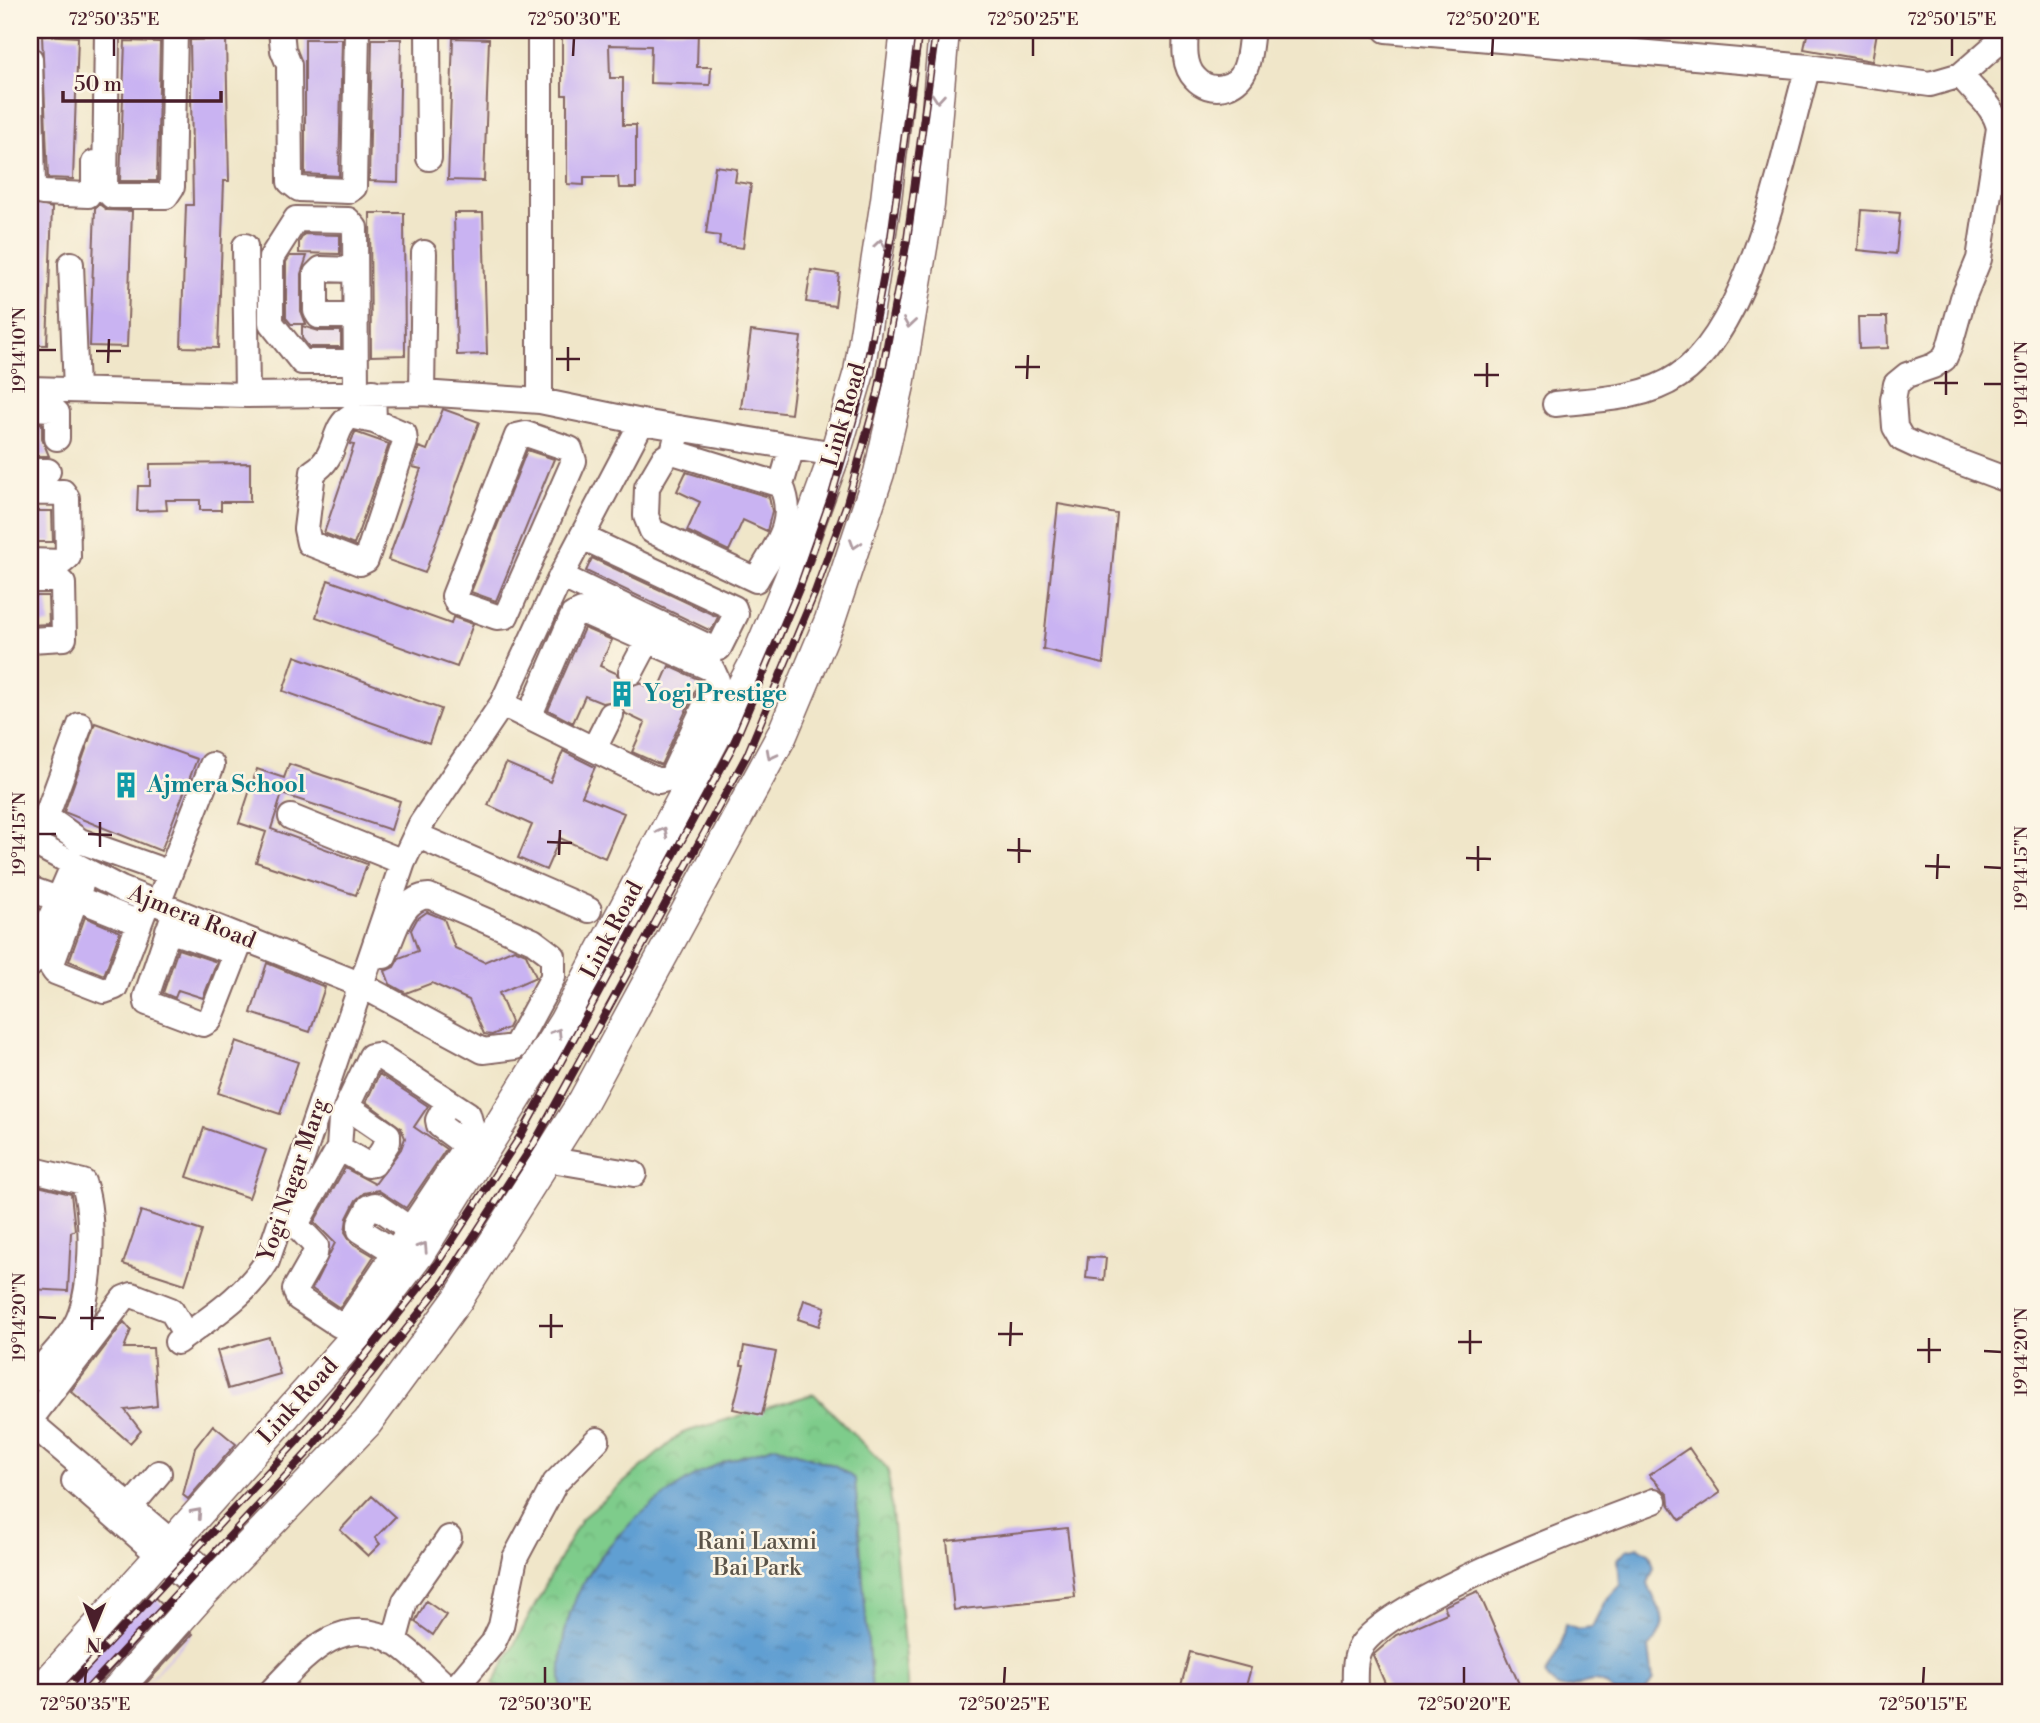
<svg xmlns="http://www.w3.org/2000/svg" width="2040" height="1723" viewBox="0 0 2040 1723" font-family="'Libre Bodoni',serif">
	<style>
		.park { fill: url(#park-crowns); stroke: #64765b; stroke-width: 2 }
		.water { fill: url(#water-ripples); stroke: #555f7e; stroke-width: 2 }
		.building { fill: #c9b3f2 }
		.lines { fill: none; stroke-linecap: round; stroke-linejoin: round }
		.minor-casing { stroke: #846562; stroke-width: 28 }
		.major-casing { stroke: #846562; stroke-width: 33 }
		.minor { stroke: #fff; stroke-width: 24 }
		.major { stroke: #fff; stroke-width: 30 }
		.rail-casing { stroke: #4a1f2b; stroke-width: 8 }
		.rail { stroke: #fcf5e5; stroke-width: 5; stroke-dasharray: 16; stroke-linecap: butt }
		.oneway { stroke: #ae9aa0 }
		.ticks { fill: none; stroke: #4a1f2b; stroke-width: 2.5 }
		.labels { text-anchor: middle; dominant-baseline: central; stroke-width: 5; stroke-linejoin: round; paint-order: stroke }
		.street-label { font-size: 23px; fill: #4a1f2b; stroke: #fcf5e5 }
		.culture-label { font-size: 23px; font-weight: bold; fill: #0d838f; stroke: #fcf5e5; text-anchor: start }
		.park-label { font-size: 23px; fill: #5a5348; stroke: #fcf5e5 }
		.neatline { fill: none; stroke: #4a1f2b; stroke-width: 2.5 }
		.ticks-label { font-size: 18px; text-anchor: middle; fill: #4a1f2b }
	</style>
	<defs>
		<pattern id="park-crowns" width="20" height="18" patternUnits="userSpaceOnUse" patternTransform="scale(1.75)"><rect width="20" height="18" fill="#7ecc8b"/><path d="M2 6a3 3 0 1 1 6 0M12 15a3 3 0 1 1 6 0" fill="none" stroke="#6eaf78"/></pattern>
		<pattern id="water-ripples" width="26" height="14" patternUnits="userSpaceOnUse" patternTransform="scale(1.75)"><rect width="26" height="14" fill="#609fd2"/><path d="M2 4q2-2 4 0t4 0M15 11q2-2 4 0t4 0" fill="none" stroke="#5181ab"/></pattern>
	</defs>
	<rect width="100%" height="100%" fill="#fcf5e5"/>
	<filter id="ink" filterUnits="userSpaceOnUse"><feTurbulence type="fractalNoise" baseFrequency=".0143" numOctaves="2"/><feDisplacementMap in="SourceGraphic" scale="14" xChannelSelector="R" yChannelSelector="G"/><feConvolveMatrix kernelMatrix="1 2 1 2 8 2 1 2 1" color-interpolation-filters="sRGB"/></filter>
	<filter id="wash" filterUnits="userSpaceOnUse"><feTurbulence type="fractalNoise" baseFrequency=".00686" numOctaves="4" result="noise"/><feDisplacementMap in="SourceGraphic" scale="28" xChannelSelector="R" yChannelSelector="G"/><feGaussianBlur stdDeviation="1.57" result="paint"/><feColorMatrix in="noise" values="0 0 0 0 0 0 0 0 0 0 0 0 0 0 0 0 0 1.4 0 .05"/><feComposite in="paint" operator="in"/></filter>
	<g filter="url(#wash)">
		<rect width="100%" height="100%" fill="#f0e6c9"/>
		<path class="park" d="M 814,1394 L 888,1469 L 908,1693 L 505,1693 L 493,1684 L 581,1519 L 682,1433 Z"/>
		<path class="water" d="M 776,1446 L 836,1466 L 855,1479 L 872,1693 L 564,1693 C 559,1680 561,1666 562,1651 C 569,1572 634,1510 700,1473 C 723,1460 751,1454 776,1446 Z
			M 1639,1547 L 1650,1554 L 1654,1567 L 1648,1584 C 1659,1614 1674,1619 1649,1648 L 1653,1680 L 1644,1693 L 1615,1693 C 1586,1660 1570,1711 1545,1675 L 1561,1645 L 1565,1625 L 1577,1629 L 1592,1627 L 1605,1601 L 1620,1585 L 1618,1559 L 1626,1550 Z"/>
		<g id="blocks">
			<path class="building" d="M 562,30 L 698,30 L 697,67 L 711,67 L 710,85 L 650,83 L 651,46 L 609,45 L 610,78 L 623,78 L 623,125 L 636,125 L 636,188 L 619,188 L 618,177 L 584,177 L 584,185 L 567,184 L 567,95 L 562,95 Z
				M 1808,30 L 1877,32 L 1872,61 L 1804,49 Z
				M 42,35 L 78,37 L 73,179 L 48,178 Z
				M 453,38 L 489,39 L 484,181 L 448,180 Z
				M 226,39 L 229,181 L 224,181 L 218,348 L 181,347 L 186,205 L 193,205 L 190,40 Z
				M 305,39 L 342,39 L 339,176 L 305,174 Z
				M 372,39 L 401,39 L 398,182 L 369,181 Z
				M 125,41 L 160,42 L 157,181 L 120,181 Z
				M 715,166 L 737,169 L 735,182 L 751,184 L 743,248 L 719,245 L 720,236 L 706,234 Z
				M 30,202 L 52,208 L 47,345 L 30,345 Z
				M 99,204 L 107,210 L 132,211 L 127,347 L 90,346 L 95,208 Z
				M 1861,210 L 1900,213 L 1896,254 L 1858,250 Z
				M 370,213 L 404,213 L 405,355 L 371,356 Z
				M 454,213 L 483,213 L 487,354 L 457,355 Z
				M 304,234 L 340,235 L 340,254 L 299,253 L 299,242 Z
				M 290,256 L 307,256 L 301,274 L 301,311 L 306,324 L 291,324 L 286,318 L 286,262 Z
				M 811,270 L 839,274 L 835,306 L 806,302 Z
				M 1858,317 L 1887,317 L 1888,348 L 1859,349 Z
				M 302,326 L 319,331 L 341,331 L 341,347 L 309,347 L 302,338 Z
				M 751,331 L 801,337 L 791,414 L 741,408 Z
				M 443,409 L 479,422 L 425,573 L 388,560 L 421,469 L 413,467 L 419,447 L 427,450 Z
				M 42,423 L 42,439 L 49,456 L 30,456 L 30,424 Z
				M 355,432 L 389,444 L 354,545 L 324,533 L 354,445 L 350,444 Z
				M 527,450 L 554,459 L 496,601 L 471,592 Z
				M 250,463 L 250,502 L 221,502 L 221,510 L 200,510 L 200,500 L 166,500 L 167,510 L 137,511 L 138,486 L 150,486 L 150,464 Z
				M 686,472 L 769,497 L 772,511 L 767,531 L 743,520 L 729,551 L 687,531 L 700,502 L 677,491 Z
				M 1058,504 L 1117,514 L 1103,664 L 1043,649 Z
				M 30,511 L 52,511 L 53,542 L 30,542 Z
				M 592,558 L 718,617 L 711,631 L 586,571 Z
				M 328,580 L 451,624 L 453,617 L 473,624 L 457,667 L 316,617 Z
				M 30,596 L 48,596 L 49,624 L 30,625 Z
				M 584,628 L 612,640 L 600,666 L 616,673 L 625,685 L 640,683 L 658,691 L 669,666 L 700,680 L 661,765 L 632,752 L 645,723 L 626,714 L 617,701 L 602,703 L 585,696 L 573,723 L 548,710 Z
				M 295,656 L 441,709 L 429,743 L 283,691 Z
				M 95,723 L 197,759 L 161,851 L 64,812 Z
				M 563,751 L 595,767 L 582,796 L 624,813 L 605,858 L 560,838 L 546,870 L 518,858 L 532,825 L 488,805 L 506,763 L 550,782 Z
				M 289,764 L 400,801 L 391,830 L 282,794 L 271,829 L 367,864 L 356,895 L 256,862 L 266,832 L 239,823 L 257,769 L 284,778 Z
				M 427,912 L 444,919 L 455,948 L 484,962 L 514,949 L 526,954 L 536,977 L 499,993 L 511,1022 L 508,1028 L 492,1035 L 484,1034 L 469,1000 L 432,983 L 406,993 L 390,984 L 385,971 L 394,967 L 399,958 L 418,951 L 411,930 L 417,919 Z
				M 85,917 L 120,932 L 104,975 L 69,961 Z
				M 178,949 L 217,962 L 203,998 L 178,990 L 175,998 L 163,993 Z
				M 267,963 L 325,987 L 310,1032 L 251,1013 Z
				M 236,1041 L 298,1062 L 280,1114 L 218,1093 Z
				M 379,1074 L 428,1106 L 414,1127 L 446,1149 L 406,1208 L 378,1190 L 364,1193 L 356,1200 L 347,1218 L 345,1232 L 352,1243 L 374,1256 L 340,1308 L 312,1289 L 335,1243 L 314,1222 L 345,1168 L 375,1184 L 401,1149 L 405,1138 L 401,1128 L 366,1102 Z
				M 204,1128 L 266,1150 L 249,1198 L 187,1177 Z
				M 38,1186 L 71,1194 L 75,1230 L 71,1232 L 68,1291 L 30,1289 L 32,1232 L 30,1232 L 30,1189 L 38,1189 Z
				M 141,1211 L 202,1231 L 185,1284 L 123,1264 Z
				M 1088,1257 L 1106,1258 L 1104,1280 L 1086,1278 Z
				M 804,1300 L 825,1307 L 819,1326 L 798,1319 Z
				M 124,1322 L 131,1330 L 124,1348 L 153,1348 L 157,1406 L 125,1410 L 141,1431 L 130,1443 L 71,1391 Z
				M 269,1337 L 280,1374 L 228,1389 L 217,1351 Z
				M 744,1346 L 776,1352 L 762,1415 L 733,1409 L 744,1365 L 741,1365 Z
				M 213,1425 L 236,1444 L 188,1499 L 183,1495 L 195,1448 Z
				M 1689,1448 L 1720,1493 L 1680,1520 L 1669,1504 L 1668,1495 L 1649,1475 Z
				M 372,1496 L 395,1517 L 375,1538 L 380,1544 L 368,1556 L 340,1530 Z
				M 1067,1528 L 1075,1597 L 954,1610 L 947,1541 Z
				M 1478,1591 L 1523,1693 L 1389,1693 L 1373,1655 L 1396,1635 L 1447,1613 L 1444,1606 Z
				M 150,1593 L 166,1608 L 101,1681 L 97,1693 L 61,1693 Z
				M 426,1601 L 446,1615 L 433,1635 L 415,1622 Z
				M 191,1632 L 193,1634 L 137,1693 Z
				M 1190,1652 L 1251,1668 L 1244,1693 L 1179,1693 Z"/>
		</g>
	</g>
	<g filter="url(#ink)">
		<use href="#blocks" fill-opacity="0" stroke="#846562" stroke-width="2"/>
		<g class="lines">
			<g class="minor-casing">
				<path id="minor" d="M 107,30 L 105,189 L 112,196 L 166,196 L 172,187 L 175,30
					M 281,30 L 283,50 L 289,65 L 290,182 L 299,189 L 348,191 L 354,187 L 357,30
					M 428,30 L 429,158
					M 540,30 L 540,401
					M 1186,30 C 1185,45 1183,66 1195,78 C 1210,95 1237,89 1245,69 C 1250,57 1250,42 1252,30
					M 1386,30 L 1808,67 L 1930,84 L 1961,75 L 1999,42 L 2000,30
					M 30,59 L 33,186 L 42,193 L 88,195 L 94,185 L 94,163
					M 1961,75 C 1975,95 1994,104 1999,128 L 1979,259 L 1963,298 L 1949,348 L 1944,359 L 1933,366 L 1907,375 L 1896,384 L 1893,400 L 1895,427 L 1902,439 L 1917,446 L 2010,481
					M 245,246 L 247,395
					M 71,264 L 76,390
					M 355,316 L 319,316 L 316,311 L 316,274 L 321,269 L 355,270
					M 354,362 L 302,362 L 271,323 L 271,258 L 296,219 L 348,220 L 355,228 L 356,392
					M 30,389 L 247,395 L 422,393 L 540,401 L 642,422 L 835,454
					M 373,392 L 374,421 L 404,434 L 405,442 L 366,560 L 360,563 L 309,543 L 306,529 L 313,472 C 339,457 331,428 351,416 L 374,421
					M 422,393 L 424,253
					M 1555,404 C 1597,399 1642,400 1678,376 C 1752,328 1784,149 1808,67
					M 30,408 L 53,409 L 57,413 L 57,438
					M 679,428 L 673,452 L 664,458 L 647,487 L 646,516 L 652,531 L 756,580 C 775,547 798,522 781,485 L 792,447
					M 526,434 L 570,449 L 574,461 L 506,616 L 497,617 L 457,603 L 454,596 L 517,436 Z
					M 673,452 L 781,485
					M 30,471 L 48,471
					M 30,493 L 63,492 L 67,498 L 68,557 L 62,562 L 30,561
					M 561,576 L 713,649 L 719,648 L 736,614 L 734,608 L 582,537
					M 30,580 L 59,580 L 63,584 L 64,638 L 30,640
					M 631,672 L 648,640
					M 502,704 L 658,781 L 671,778 L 717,680 L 712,669 L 582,611 L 573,615 L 529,717
					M 594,749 L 611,715
					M 46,817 L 80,841 L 170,873
					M 291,817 L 403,862
					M 41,831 L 80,725
					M 416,835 L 589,910
					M 30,841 L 121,889 L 359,984 L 483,1051 L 515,1047 L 553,977 L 553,956 L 533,941 L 429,896 C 401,897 394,934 384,956
					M 86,871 L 51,966 L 55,972 L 104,991 L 115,987 L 148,901
					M 30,889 L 58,899
					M 76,898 L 139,923
					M 158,904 L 212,765
					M 175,911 L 146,997 L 147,1003 L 203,1024 L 210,1020 L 242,938
					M 168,930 L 236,953
					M 30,965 L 69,875
					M 377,1055 L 468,1114 L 471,1125 L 465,1147 L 347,1324 L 339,1325 L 298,1298 L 295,1289 L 315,1254 L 316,1246 L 300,1229 L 298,1221 L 339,1148 L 341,1119 L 371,1056 Z
					M 448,1101 L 438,1120 L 439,1125 L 466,1145
					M 339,1148 L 368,1165 L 374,1164 L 388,1142 L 388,1135 L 347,1107
					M 546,1159 L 634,1174
					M 30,1169 L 83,1182 C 95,1214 93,1295 75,1326 C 64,1345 44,1363 30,1381
					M 395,1252 L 360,1230 L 360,1224 L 369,1207 L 375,1205 L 410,1229
					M 177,1342 C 207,1320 248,1294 267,1261 L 403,862 L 421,824 L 502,704 L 561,576 L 642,422
					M 30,1420 L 124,1298 L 132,1295 L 171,1310 L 186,1335
					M 30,1422 L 216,1580
					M 74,1481 L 203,1593
					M 121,1518 L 159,1473
					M 394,1642 L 405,1601 L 449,1538
					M 452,1692 L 493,1643 L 501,1626 L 515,1558 L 555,1483 L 597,1440
					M 270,1693 C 305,1656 342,1610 397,1643 C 417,1656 435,1678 454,1693
					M 1355,1693 C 1355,1678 1353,1659 1361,1646 C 1396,1596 1591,1525 1654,1501"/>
			</g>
			<g class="major-casing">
				<path id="major" d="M 38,1693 L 359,1333 L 419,1254 L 564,1022 L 755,662 L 790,578 L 835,454 L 859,372 L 886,200 L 906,30
					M 114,1693 L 203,1593 L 367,1423 L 458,1299 L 584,1100 L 782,735 L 830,620 L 879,473 L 899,385 L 929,205 L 944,30"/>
			</g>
			<use href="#minor" class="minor"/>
			<use href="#major" class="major"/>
			<g class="rail-casing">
				<path id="rail" d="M 62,1693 L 297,1441 L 431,1273 L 521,1135 L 732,748 L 800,586 L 831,498 L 862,390 L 891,237 L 919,30
					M 84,1693 L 309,1451 L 444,1282 L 535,1142 L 747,755 L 815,592 L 847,503 L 878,393 L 907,240 L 936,30"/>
			</g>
			<use href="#rail" class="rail"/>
		</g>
		<defs><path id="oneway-chevron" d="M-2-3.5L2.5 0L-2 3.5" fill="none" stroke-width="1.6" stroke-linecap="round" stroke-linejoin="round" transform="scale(1.75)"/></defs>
		<g class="oneway">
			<use href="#oneway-chevron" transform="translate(938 98) rotate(95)"/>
			<use href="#oneway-chevron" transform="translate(880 244) rotate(-82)"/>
			<use href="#oneway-chevron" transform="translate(909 323) rotate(99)"/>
			<use href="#oneway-chevron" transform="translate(855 544) rotate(108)"/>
			<use href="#oneway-chevron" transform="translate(771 755) rotate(118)"/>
			<use href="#oneway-chevron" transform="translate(663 832) rotate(-62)"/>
			<use href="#oneway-chevron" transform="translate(557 1033) rotate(-58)"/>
			<use href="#oneway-chevron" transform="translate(423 1247) rotate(-57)"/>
			<use href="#oneway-chevron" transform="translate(197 1513) rotate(-48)"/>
		</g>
	</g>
	<path class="ticks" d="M 114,56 L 114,38M 573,56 L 574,38M 1033,56 L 1033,38M 1492,56 L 1493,38M 1952,56 L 1952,38M 38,350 L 56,350M 96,351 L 121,351M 556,359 L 580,359M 108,363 L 109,339M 1015,367 L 1040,367M 568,371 L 568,347M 1474,375 L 1499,375M 1027,379 L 1028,355M 1934,383 L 1958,383M 1984,384 L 2002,384M 1487,387 L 1487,363M 1946,395 L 1946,371M 38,834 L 56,834M 88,834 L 112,835M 547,842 L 572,843M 100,847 L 100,822M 1007,850 L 1031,851M 559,855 L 560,830M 1466,858 L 1491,859M 1019,863 L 1019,838M 1925,866 L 1950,867M 1984,867 L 2002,868M 1478,871 L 1478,846M 1937,879 L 1938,854M 38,1317 L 56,1318M 80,1318 L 104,1318M 539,1326 L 563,1326M 92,1330 L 92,1306M 998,1334 L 1023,1334M 551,1338 L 551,1314M 1458,1342 L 1482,1342M 1010,1346 L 1011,1322M 1917,1350 L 1941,1350M 1984,1351 L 2002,1352M 1470,1354 L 1470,1330M 1929,1363 L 1929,1338M 85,1684 L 86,1667M 545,1684 L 545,1667M 1004,1684 L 1005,1667M 1464,1684 L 1464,1667M 1923,1684 L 1924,1667"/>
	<defs>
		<g id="building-bare" transform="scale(2.1)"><path d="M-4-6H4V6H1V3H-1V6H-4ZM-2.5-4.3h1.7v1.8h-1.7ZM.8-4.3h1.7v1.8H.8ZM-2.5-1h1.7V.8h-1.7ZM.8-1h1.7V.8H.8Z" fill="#0f9aa8" stroke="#fcf5e5" stroke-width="2.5" paint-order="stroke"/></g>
	</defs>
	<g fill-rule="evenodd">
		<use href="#building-bare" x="622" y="694"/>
		<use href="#building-bare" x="126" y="785"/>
	</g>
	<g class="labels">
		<g class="street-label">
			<text transform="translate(844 415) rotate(-74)">Link Road</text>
			<text transform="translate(192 917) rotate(22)">Ajmera Road</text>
			<text transform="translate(612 930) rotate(-62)">Link Road</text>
			<text transform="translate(293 1180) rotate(-71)">Yogi Nagar Marg</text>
			<text transform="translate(298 1401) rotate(-48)">Link Road</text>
		</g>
		<g class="culture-label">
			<text x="643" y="694">Yogi Prestige</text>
			<text x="147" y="785">Ajmera School</text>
		</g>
		<g class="park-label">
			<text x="757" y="1542">Rani Laxmi<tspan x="757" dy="26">Bai Park</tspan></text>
		</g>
	</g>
	<rect width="2040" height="1723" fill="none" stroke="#fcf5e5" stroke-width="77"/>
	<g transform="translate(94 1628) rotate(181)" stroke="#fcf5e5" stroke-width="5" paint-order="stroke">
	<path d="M0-5L12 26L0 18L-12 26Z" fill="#4a1f2b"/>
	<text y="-10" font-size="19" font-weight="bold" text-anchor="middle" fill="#4a1f2b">N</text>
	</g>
	<path d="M63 91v10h158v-10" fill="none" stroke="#4a1f2b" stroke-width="3.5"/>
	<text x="74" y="91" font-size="21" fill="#4a1f2b" stroke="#fcf5e5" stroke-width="5" paint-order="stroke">50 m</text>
	<rect x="38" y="38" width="1964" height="1646" class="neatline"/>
	<g class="ticks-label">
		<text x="114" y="25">72°50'35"E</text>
		<text x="574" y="25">72°50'30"E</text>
		<text x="1033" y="25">72°50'25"E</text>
		<text x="1493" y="25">72°50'20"E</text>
		<text x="1952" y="25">72°50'15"E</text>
		<text transform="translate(19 350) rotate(-90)" y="6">19°14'10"N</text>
		<text transform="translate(2021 384) rotate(-90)" y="6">19°14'10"N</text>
		<text transform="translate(19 834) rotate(-90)" y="6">19°14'15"N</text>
		<text transform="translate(2021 868) rotate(-90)" y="6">19°14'15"N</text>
		<text transform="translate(19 1317) rotate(-90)" y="6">19°14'20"N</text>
		<text transform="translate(2021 1352) rotate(-90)" y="6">19°14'20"N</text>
		<text x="85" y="1710">72°50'35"E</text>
		<text x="545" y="1710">72°50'30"E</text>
		<text x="1004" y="1710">72°50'25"E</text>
		<text x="1464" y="1710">72°50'20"E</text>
		<text x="1923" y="1710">72°50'15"E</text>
	</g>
</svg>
